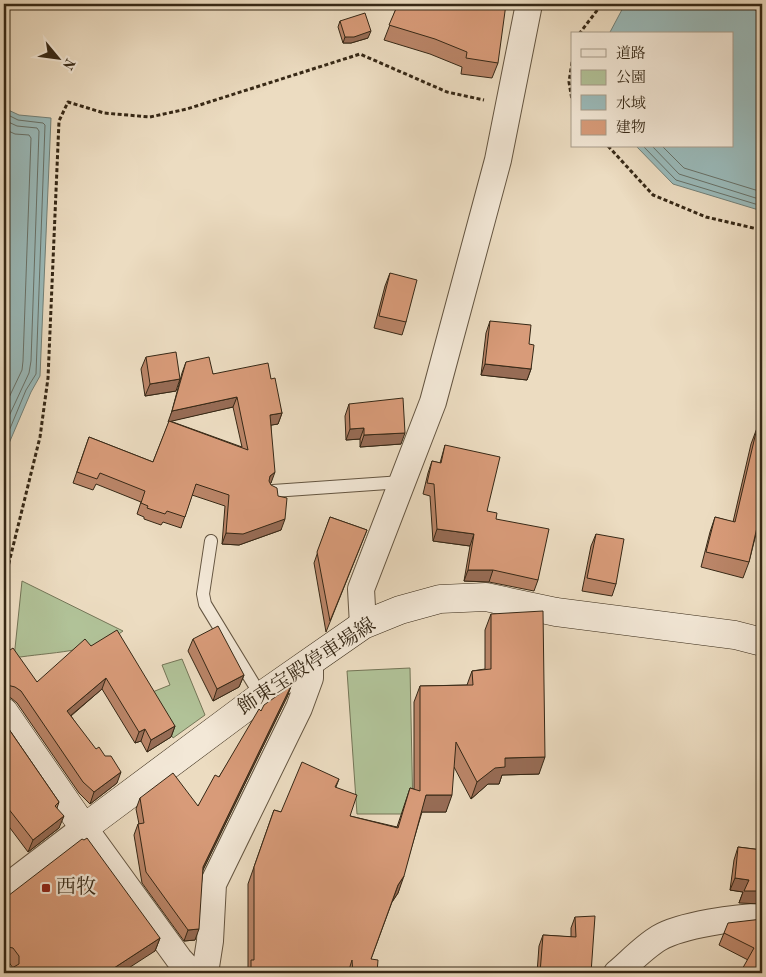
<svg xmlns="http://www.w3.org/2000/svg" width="766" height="977" viewBox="0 0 766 977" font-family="'Old Standard TT','Noto Serif JP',serif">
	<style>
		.green { fill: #b1c298; stroke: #747557 }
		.water { fill: #9ababa; stroke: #728078 }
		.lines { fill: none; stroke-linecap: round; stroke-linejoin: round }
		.shore { stroke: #687168; stroke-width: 1 }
		.lane-casing { stroke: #645541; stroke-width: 14 }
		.street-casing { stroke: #645541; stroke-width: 28 }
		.secondary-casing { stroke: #362816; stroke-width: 29 }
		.path { stroke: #362816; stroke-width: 3; stroke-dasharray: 4 2.5; stroke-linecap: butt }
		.lane { stroke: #f3e8d7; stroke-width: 12 }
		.street { stroke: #f3e8d7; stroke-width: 26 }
		.secondary { stroke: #f3e8d7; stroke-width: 28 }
		.wall { fill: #ba8568; stroke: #362816; fill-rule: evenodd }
		.shaded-wall { fill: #976c55; stroke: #362816 }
		.building { fill: #d89b79; stroke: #362816 }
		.poi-dot { fill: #8f2418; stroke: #f3e8d7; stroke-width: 2 }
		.labels { text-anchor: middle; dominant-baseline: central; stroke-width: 4.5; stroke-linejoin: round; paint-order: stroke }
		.street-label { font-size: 20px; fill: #362816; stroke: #f3e8d7 }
		.poi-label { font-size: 20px; fill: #362816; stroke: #f3e8d7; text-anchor: start }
	</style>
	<rect width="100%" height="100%" fill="#ecdcc1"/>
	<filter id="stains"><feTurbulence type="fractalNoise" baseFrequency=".004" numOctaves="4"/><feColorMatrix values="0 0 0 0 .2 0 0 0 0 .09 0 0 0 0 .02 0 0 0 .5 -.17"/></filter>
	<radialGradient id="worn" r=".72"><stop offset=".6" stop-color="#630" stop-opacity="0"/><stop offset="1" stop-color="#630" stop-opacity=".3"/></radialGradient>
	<path class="green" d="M 22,581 L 123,631 C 95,653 49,652 14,658 Z
		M 182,659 L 205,715 L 173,738 L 150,693 L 170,685 L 162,665 Z
		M 410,668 L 413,814 L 357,814 L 347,671 Z"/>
	<path class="water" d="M 625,4 L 745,4 L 762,14 L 762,211 L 673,184 L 636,146 L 732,146 L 732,34 L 609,34 Z
		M 4,108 L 19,115 L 51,118 L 40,376 L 31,392 L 4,455 Z"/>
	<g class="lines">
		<path class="shore" d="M 4,113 L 18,120 L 43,123 L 45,125 L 36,374 L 26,390 L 4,443
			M 4,120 L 17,126 L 37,128 L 39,131 L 31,361 L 29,373 L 4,427
			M 4,129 L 15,134 L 29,135 L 31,138 L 23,361 L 22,370 L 4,408
			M 643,146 L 676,180 L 762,206
			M 652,146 L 679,174 L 762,200
			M 662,146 L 684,168 L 762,192"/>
		<g class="lane-casing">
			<path id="lane" d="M 273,491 L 402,482
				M 211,541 L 203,594 L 205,604 L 261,696"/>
		</g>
		<g class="street-casing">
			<path id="street" d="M 363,625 L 361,589 L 433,402 L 498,160 L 529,4
				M 4,889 L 84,828 L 179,959 L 192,973
				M 205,973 L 210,941 L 213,884 L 299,708 L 310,678 L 310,662
				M 617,973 C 630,962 644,947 659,938 C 681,925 737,917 762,917"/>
		</g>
		<g class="secondary-casing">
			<path id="secondary" d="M 4,712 L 84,828 L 261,696 L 363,625 L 400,610 L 440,599 L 486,597 L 556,612 L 735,635 L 762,642"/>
		</g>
		<path class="path" d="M 579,34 L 602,4
			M 572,62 L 569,82 L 572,100
			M 608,146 L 653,195 L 706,217 L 762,230
			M 4,583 L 40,437 L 48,378 L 59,121 L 68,102 L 104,113 L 150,117 L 187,109 L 360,54 L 447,92 L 484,100"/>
		<use href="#lane" class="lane"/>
		<use href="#street" class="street"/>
		<use href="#secondary" class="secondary"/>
	</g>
	<path class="wall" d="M 398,4 L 498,63 L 492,78 L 461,74 L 462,67 L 430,54 L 384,40 Z
		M 340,21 L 368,38 L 351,43 L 343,43 L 338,27 Z
		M 390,273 L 406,322 L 402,335 L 374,328 L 385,286 Z
		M 490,321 L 529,344 L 531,369 L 527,380 L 481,375 L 486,333 Z
		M 146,357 L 176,391 L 145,396 L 141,369 Z
		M 186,362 L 213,374 L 271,379 L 282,413 L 278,424 L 271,425 L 271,483 L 270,484 L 281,530 L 239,545 L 222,544 L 225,506 L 192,495 L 181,528 L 163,522 L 161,525 L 144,519 L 144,517 L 137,514 L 141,502 L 96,484 L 93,490 L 73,483 L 89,437 L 153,462 L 169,422 L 182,373 ZM 233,407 L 242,447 L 170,421 Z
		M 349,404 L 401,444 L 360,447 L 360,439 L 346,440 L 345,416 Z
		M 757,428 L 762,430 L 762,527 L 758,526 L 749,562 L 743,578 L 701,567 L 710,532 L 715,517 L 733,522 L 751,444 Z
		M 445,445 L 487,511 L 496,519 L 538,580 L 534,591 L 489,582 L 464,581 L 470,546 L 433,541 L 430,496 L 423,494 L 428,473 L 432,461 L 440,463 Z
		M 330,517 L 367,530 L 326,632 L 314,563 Z
		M 596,534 L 616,584 L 612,596 L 582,591 L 591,546 Z
		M 491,614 L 539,774 L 502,775 L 499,784 L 488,784 L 471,799 L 454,767 L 446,812 L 422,812 L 398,893 L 392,902 L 371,959 L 377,973 L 246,973 L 248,968 L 248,884 L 274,810 L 281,812 L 339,779 L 336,787 L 350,816 L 397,827 L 410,788 L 414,789 L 414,702 L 420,686 L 467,685 L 472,671 L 485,669 L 485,630 Z
		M 193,639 L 244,675 L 239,687 L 213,701 L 188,651 Z
		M 91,646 L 175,726 L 171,737 L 147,752 L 141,741 L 135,743 L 102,689 L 71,716 L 117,783 L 90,804 L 79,793 L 17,703 L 11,698 L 4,697 L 4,654 L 37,682 Z
		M 291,686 L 287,697 L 203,870 L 195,940 L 184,941 L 142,883 L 134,835 L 138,824 L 139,824 L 136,809 L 140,798 L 198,806 L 219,777 L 261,711 Z
		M 4,722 L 59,802 L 57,808 L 59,828 L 28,852 L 4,820 Z
		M 738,847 L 762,850 L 739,903 L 743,892 L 730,890 L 734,860 Z
		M 4,899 L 160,938 L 155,951 L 4,973 L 7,967 L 13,968 L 8,961 L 4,960 Z
		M 575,917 L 591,973 L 537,973 L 539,946 L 543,935 L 571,937 L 571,928 Z
		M 762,919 L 762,973 L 748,960 L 719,945 L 724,933 Z"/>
	<path class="shaded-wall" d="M 371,31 L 368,38 L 351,43 L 343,43 L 345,37 Z
		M 485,364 L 531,369 L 527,380 L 481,375 Z
		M 180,379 L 176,391 L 145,396 L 150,384 Z
		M 237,397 L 233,407 L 168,422 L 172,411 Z
		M 282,413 L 278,424 L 266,426 L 270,415 Z
		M 364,428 L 360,439 L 346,440 L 350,429 Z
		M 405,433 L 401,444 L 360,447 L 364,435 Z
		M 275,472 L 271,483 L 266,487 L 270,476 Z
		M 285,519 L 281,530 L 239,545 L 222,544 L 226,533 Z
		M 437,529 L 474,534 L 470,546 L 433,541 Z
		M 468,570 L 493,570 L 489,582 L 464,581 Z
		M 244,675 L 239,687 L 213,701 L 217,689 Z
		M 106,678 L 102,689 L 63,722 L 67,711 Z
		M 7,685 L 4,695 L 4,686 Z
		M 291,686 L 287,697 L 199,878 L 203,867 Z
		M 175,726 L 171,737 L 147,752 L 151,740 Z
		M 145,729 L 141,741 L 135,743 L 139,732 Z
		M 545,757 L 539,774 L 502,775 L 499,784 L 488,784 L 471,799 L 477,782 L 505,758 Z
		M 121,772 L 117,783 L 90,804 L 94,792 Z
		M 426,795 L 452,795 L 446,812 L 420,812 Z
		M 64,816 L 59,828 L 28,852 L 33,840 Z
		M 404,876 L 398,893 L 392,902 L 398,885 Z
		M 735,878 L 749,880 L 762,891 L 762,904 L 739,903 L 743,892 L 730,890 Z
		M 199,929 L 195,940 L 184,941 L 188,930 Z
		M 160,938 L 155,951 L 121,973 L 112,973 L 114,968 Z
		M 8,947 L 4,959 L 4,950 Z"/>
	<path class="building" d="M 398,4 L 506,4 L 498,63 L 466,58 L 467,52 L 435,39 L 389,25 Z
		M 365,13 L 371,31 L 354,37 L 345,37 L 340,21 Z
		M 390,273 L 417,280 L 406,322 L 379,316 Z
		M 490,321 L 531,325 L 529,344 L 534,345 L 531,369 L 485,364 Z
		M 176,352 L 180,379 L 150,384 L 146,357 Z
		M 209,357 L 213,374 L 268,363 L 271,379 L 275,378 L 282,413 L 270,415 L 275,472 L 270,476 L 269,481 L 271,485 L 277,488 L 278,496 L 287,498 L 285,519 L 243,534 L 226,533 L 229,495 L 196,484 L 185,517 L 167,511 L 165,514 L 147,508 L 148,506 L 141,503 L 145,491 L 100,473 L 97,479 L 77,472 L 89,437 L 153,462 L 169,421 L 248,450 L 237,397 L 172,411 L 186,362 Z
		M 403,398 L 405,433 L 364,435 L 364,428 L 350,429 L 349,404 Z
		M 757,428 L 762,430 L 762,510 L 761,510 L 749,562 L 706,552 L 715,517 L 735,522 Z
		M 445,445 L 500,457 L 487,511 L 497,513 L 496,519 L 549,529 L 538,580 L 493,570 L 468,570 L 474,534 L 437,529 L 434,484 L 427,483 L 432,461 L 441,463 Z
		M 330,517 L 367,530 L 330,621 L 317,552 Z
		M 596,534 L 624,539 L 616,584 L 587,578 Z
		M 543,611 L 545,757 L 505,758 L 505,767 L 495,768 L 477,782 L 456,742 L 452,795 L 426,795 L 404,876 L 398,885 L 371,959 L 378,960 L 377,973 L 353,973 L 352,960 L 348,973 L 251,973 L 251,960 L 254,960 L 254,867 L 274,810 L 281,812 L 302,762 L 339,779 L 335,787 L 357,795 L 350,816 L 398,828 L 410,788 L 420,791 L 420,686 L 473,685 L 472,671 L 491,669 L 491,614 Z
		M 218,626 L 244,675 L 217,689 L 193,639 Z
		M 117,630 L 175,726 L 151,740 L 145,729 L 139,732 L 106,678 L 67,711 L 96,749 L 99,747 L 105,756 L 111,756 L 121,772 L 94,792 L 83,782 L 21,691 L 15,687 L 7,685 L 4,686 L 4,684 L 9,681 L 4,673 L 4,654 L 13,648 L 37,682 L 85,639 L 91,646 Z
		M 291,686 L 203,867 L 199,929 L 188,930 L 146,872 L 138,824 L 144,823 L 140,798 L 173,773 L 198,806 L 215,775 L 219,777 L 259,709 L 261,711 L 264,705 Z
		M 4,722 L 59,802 L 55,806 L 64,816 L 33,840 L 4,803 Z
		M 87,838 L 160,938 L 114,968 L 117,973 L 4,973 L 4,962 L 7,967 L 12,968 L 19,964 L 19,956 L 13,948 L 8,947 L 4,950 L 4,899 L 82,839 L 84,840 Z
		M 738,847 L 762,850 L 762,891 L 744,891 L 749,880 L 735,878 Z
		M 595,916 L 591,973 L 540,973 L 543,935 L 576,937 L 575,917 Z
		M 762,919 L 762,973 L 740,973 L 754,948 L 724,933 L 728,923 Z"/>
	<rect class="poi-dot" x="41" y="883" width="10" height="10" rx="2.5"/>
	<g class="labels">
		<g class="street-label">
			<text transform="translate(307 667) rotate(-33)">飾東宝殿停車場線</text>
		</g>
		<g class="poi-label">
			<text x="56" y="888">西牧</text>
		</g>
	</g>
	<rect width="766" height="977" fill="none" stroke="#ecdcc1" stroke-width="20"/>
	<rect x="5" y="5" width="756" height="967" fill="none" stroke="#362816" stroke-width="2.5"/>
	<rect x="10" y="10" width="746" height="957" fill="none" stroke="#362816"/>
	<rect x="571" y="32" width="162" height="115" fill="#f3e8d7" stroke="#a79b8a"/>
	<rect x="581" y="49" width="25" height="8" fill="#f3e8d7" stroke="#a79b8a"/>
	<text x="616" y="58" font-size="15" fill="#362816">道路</text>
	<rect x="581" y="70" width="25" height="15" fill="#b1c298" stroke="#a79b8a"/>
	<text x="616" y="82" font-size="15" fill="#362816">公園</text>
	<rect x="581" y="95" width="25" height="15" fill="#9ababa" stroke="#a79b8a"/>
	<text x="616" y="108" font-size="15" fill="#362816">水域</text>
	<rect x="581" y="120" width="25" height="15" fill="#d89b79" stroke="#a79b8a"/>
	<text x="616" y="132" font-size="15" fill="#362816">建物</text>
	<g transform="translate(58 58) rotate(119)" stroke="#f3e8d7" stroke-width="4" paint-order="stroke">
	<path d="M0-4L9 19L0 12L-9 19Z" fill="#362816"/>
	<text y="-8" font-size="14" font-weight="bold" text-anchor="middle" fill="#362816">N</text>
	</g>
	<rect width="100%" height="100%" filter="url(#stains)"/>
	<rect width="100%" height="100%" fill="url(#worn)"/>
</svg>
